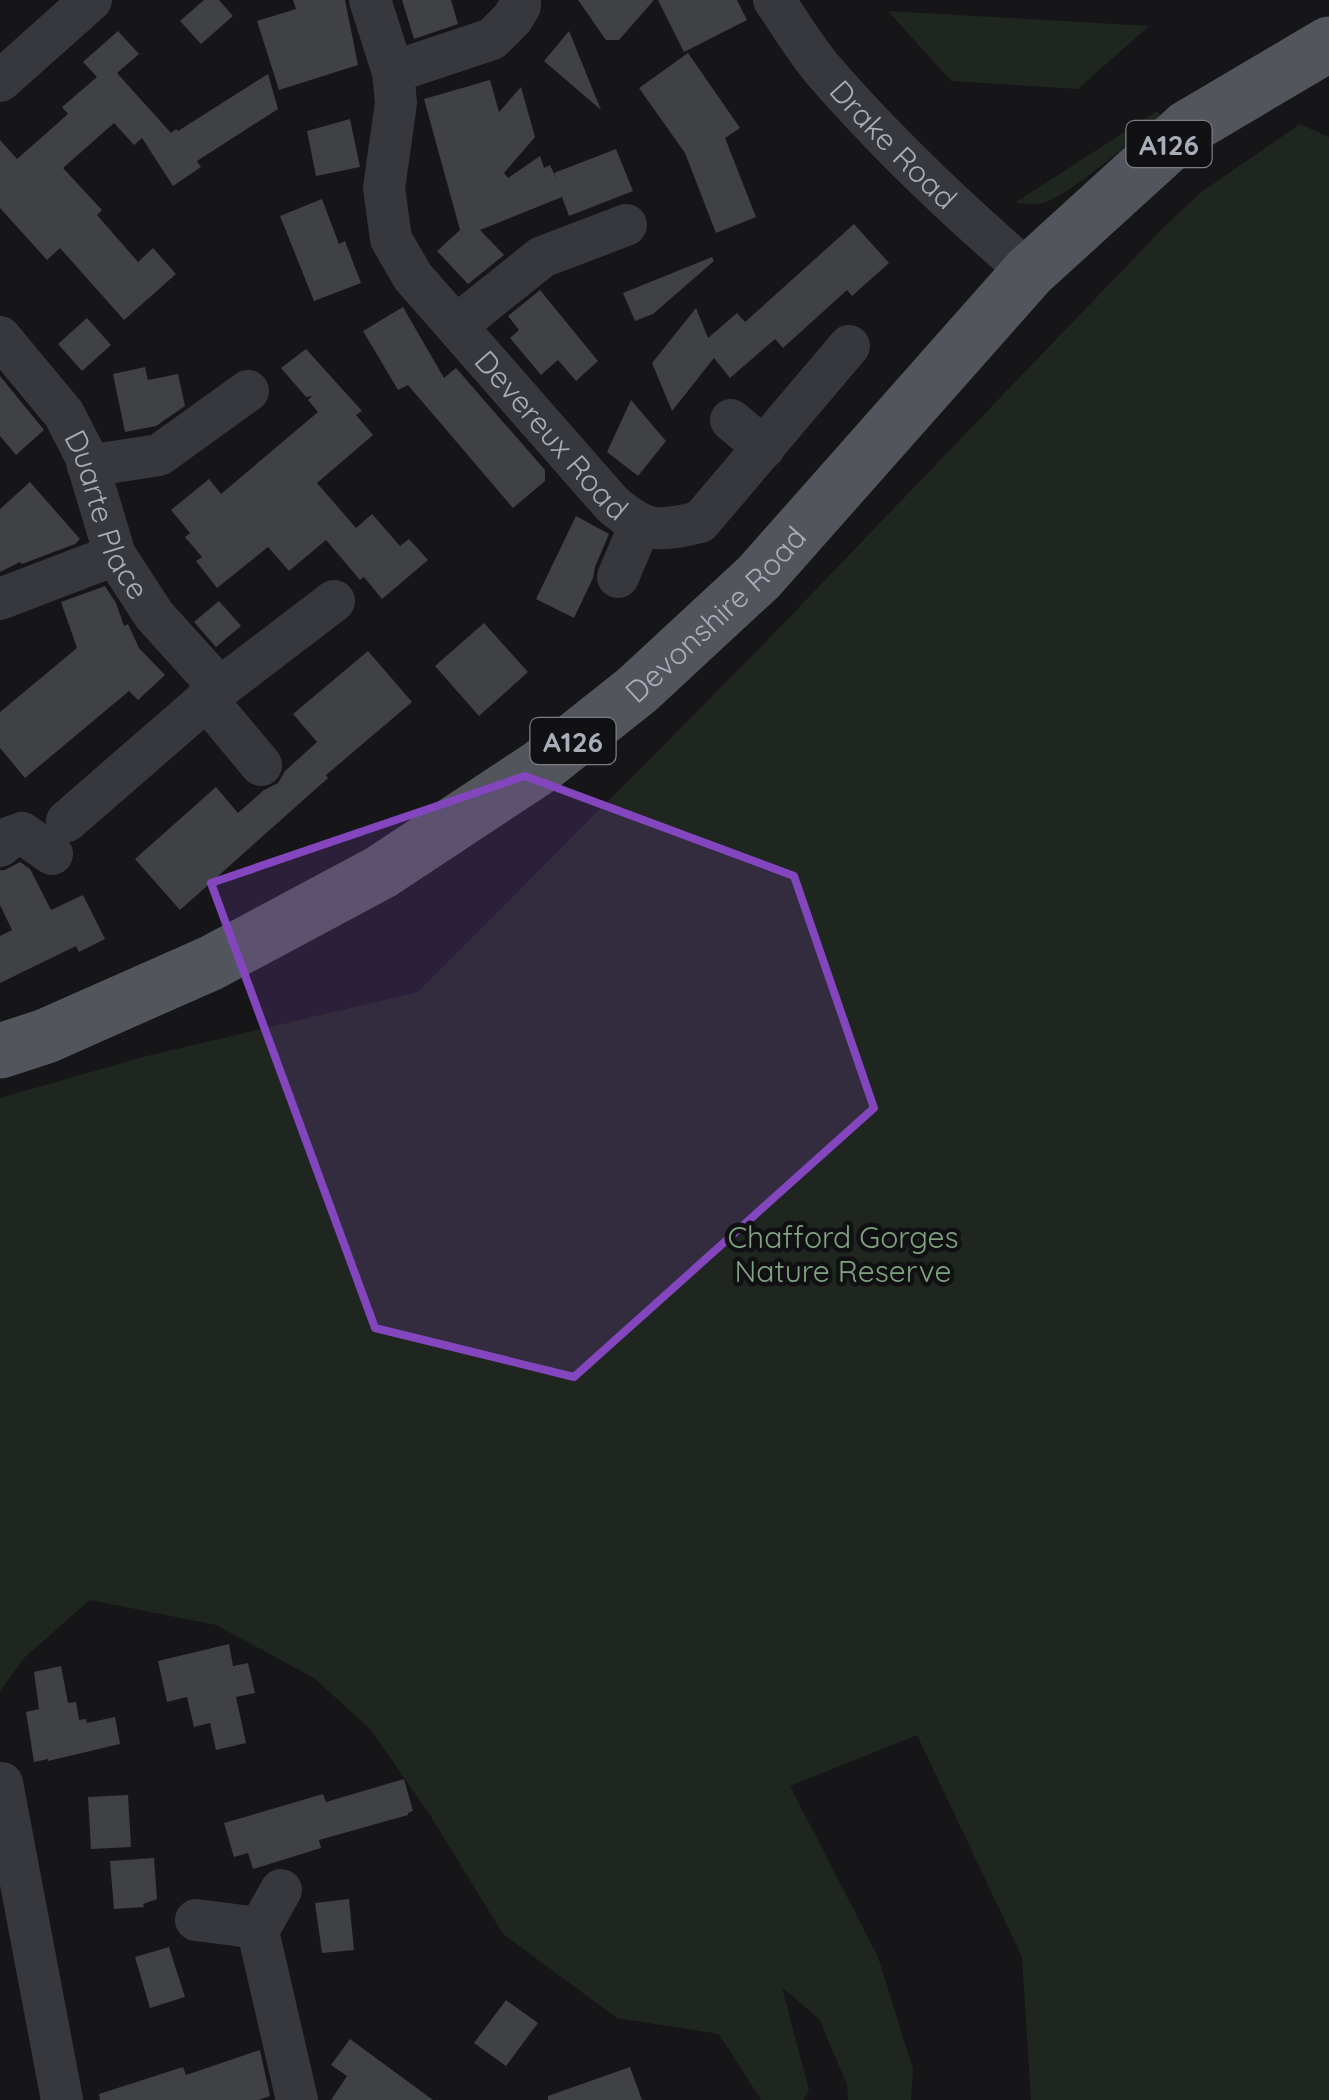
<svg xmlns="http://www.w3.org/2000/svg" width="1329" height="2100" viewBox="0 0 1329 2100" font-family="Quicksand,sans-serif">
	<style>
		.green { fill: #1e261f }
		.building { fill: #404145 }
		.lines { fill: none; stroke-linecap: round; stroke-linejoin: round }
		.minor { stroke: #37383d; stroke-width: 42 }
		.major { stroke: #53555c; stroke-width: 55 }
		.marked { fill: #8446be; fill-opacity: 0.2; stroke: #8446be; stroke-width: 8; stroke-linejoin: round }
		.labels { text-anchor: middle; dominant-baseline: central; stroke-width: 9; stroke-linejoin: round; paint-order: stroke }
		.shield { fill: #111113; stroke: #7b7e86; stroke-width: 2.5 }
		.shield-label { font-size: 28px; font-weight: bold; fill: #a8adb8 }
		.street-label { font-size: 30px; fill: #a8adb8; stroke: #111113 }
		.park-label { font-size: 30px; fill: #7fa381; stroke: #111113 }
	</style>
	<rect width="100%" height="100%" fill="#161618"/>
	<path class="green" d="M 888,11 L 1149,26 L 1078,89 L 951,81 Z
		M 1157,111 L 1161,116 C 1135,137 1068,199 1039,204 C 1031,205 1023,204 1016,202 Z
		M 1300,124 L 1329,137 L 1329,2100 L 1031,2100 L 1022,1957 L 917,1735 L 790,1786 L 878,1957 L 913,2069 L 911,2100 L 848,2100 L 847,2084 L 819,2019 L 782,1987 L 809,2090 L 803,2100 L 761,2100 L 719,2034 L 617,2018 L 503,1934 L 430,1815 L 371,1730 L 314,1678 L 216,1625 L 90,1600 L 25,1657 L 0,1691 L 0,1098 L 147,1056 L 418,992 L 754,654 L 1164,227 L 1200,193 Z"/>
	<path class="building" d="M 204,0 L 219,0 L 233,16 L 201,44 L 180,21 Z
		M 293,0 L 345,0 L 358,65 L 279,90 L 257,21 L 296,9 Z
		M 402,0 L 451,0 L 458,24 L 414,39 Z
		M 578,0 L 654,0 L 619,40 L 606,40 Z
		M 658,0 L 737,0 L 747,20 L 684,52 Z
		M 118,31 L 139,54 L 117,73 L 171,133 L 176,129 L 178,131 L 268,74 L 278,109 L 197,161 L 201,167 L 173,186 L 142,138 L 134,145 L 114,123 L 63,168 L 102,210 L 97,215 L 138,262 L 153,248 L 176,274 L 124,320 L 60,248 L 47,260 L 0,208 L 0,140 L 17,159 L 68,114 L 62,107 L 97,77 L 83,62 Z
		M 569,31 L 601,110 L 544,61 Z
		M 688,53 L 740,128 L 725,138 L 756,217 L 716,233 L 685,153 L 639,88 Z
		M 490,80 L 499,112 L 521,87 L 535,137 L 504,173 L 508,178 L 540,156 L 544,168 L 550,165 L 557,181 L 554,173 L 616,149 L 633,191 L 569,216 L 562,197 L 480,230 L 504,255 L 468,284 L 437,251 L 460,230 L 424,99 Z
		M 350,119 L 360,167 L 316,176 L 307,131 Z
		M 322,199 L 339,244 L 345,241 L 361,283 L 314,301 L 280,216 Z
		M 854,224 L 889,263 L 852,296 L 847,290 L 783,348 L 775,339 L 730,378 L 714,358 L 672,411 L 652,363 L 696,308 L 708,338 L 737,313 L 745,322 Z
		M 712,257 L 714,261 L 653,314 L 635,321 L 623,293 Z
		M 540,290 L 598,361 L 576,381 L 558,360 L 541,375 L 510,338 L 519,330 L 508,316 Z
		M 403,307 L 444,378 L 456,368 L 545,470 L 545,481 L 513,508 L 408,385 L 398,390 L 363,331 Z
		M 87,318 L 111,345 L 82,371 L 58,344 Z
		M 306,349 L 362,411 L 356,415 L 373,435 L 317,483 L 356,528 L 372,514 L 400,546 L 409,539 L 428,560 L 382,599 L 364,577 L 360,580 L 326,540 L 289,571 L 268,547 L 217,588 L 196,561 L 202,557 L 185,537 L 190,533 L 171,510 L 209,479 L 221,494 L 318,412 L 308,400 L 312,396 L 306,397 L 281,368 Z
		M 145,367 L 148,380 L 178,374 L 185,406 L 156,426 L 125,432 L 113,374 Z
		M 0,376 L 44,430 L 16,455 L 0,436 Z
		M 631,400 L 666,441 L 638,476 L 607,452 Z
		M 30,482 L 80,539 L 75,544 L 22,564 L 20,562 L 0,572 L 0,509 Z
		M 576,516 L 609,534 L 595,567 L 593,578 L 574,618 L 536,599 Z
		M 105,586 L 116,603 L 124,626 L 128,624 L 139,648 L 165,675 L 138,700 L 129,691 L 25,778 L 0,748 L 0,712 L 77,648 L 61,602 Z
		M 219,601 L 241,626 L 216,647 L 194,622 Z
		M 484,623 L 528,672 L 479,716 L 435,666 Z
		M 368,651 L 412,702 L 326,775 L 328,778 L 180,910 L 135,859 L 216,787 L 238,813 L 264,790 L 278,783 L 285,771 L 317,742 L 293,714 Z
		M 20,862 L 30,869 L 51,910 L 83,895 L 105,939 L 79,952 L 76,946 L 0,983 L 0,936 L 12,930 L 0,905 L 0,870 L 5,870 Z
		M 229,1644 L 233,1666 L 248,1663 L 255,1693 L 236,1697 L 246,1743 L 216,1750 L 210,1723 L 194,1727 L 187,1697 L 167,1702 L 158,1661 Z
		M 61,1666 L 68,1703 L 76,1702 L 79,1720 L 86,1719 L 87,1723 L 115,1717 L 120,1744 L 48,1761 L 48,1759 L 34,1762 L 26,1712 L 39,1709 L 34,1672 Z
		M 404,1779 L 413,1811 L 408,1813 L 408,1815 L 319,1840 L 321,1848 L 253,1869 L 248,1853 L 234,1857 L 224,1823 L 323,1794 L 326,1802 Z
		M 128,1795 L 131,1847 L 91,1849 L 88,1797 Z
		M 154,1858 L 157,1899 L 143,1904 L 144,1907 L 114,1909 L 110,1861 Z
		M 349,1899 L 354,1950 L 322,1953 L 315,1903 Z
		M 169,1947 L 185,1997 L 150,2008 L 135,1957 Z
		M 506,2000 L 538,2023 L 506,2066 L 474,2043 Z
		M 350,2039 L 433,2100 L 331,2100 L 347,2076 L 331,2065 Z
		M 260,2050 L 270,2096 L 258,2100 L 100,2100 L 99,2094 L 183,2067 L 186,2075 Z
		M 630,2067 L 642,2100 L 548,2100 L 548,2096 Z"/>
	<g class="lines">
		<g class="minor">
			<path id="s1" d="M 370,0 L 393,72 L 396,103 L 384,188 L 391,239 L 413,277 L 612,504 C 646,533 657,532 700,522 L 849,346"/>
			<path id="s2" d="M 774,0 C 790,23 805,49 823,70 C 886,143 957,210 1029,272"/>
			<path d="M 393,72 L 492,39 L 512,19 L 520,6 L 520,0"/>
			<path d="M 0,81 L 91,0"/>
			<path d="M 457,325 L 542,257 L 626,225"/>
			<path id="s3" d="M 0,337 L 64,414 L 85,455 L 115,555 L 154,615 L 220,688"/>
			<path d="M 731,420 L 764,448"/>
			<path d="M 88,466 L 159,455 L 248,391"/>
			<path d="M 618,577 L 640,525"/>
			<path d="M 0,599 L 115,555"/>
			<path d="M 206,699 L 261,765"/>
			<path d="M 67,821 L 220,688 L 334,601"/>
			<path d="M 0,846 L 11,837 L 22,833 L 52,854"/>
			<path d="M 2,1783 L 62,2100"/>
			<path d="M 196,1920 L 243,1926 L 258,1931 L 281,1890"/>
			<path d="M 258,1931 L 297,2100"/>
		</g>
		<path class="major" id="s4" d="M 0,1051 L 46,1036 L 211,963 L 381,872 L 540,767 L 637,690 L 759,577 L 1029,272 L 1187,128 L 1329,44"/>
	</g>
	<path class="marked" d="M 525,776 L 794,876 L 874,1108 L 574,1377 L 375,1328 L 211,883 Z"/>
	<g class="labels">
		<g class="shield">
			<rect x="1126.5" y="121" width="85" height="46" rx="8"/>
			<rect x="530.5" y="718" width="85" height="46" rx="8"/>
		</g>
		<g class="shield-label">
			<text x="1169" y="144">A126</text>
			<text x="573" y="741">A126</text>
		</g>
		<g class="street-label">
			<text stroke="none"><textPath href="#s2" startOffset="188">Drake Road</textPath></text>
			<text stroke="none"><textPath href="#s1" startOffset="498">Devereux Road</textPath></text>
			<text stroke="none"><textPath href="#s3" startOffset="210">Duarte Place</textPath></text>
			<text stroke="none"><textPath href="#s4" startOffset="845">Devonshire Road</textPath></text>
		</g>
		<g class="park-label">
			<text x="843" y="1237">Chafford Gorges<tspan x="843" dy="34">Nature Reserve</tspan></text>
		</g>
	</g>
</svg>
